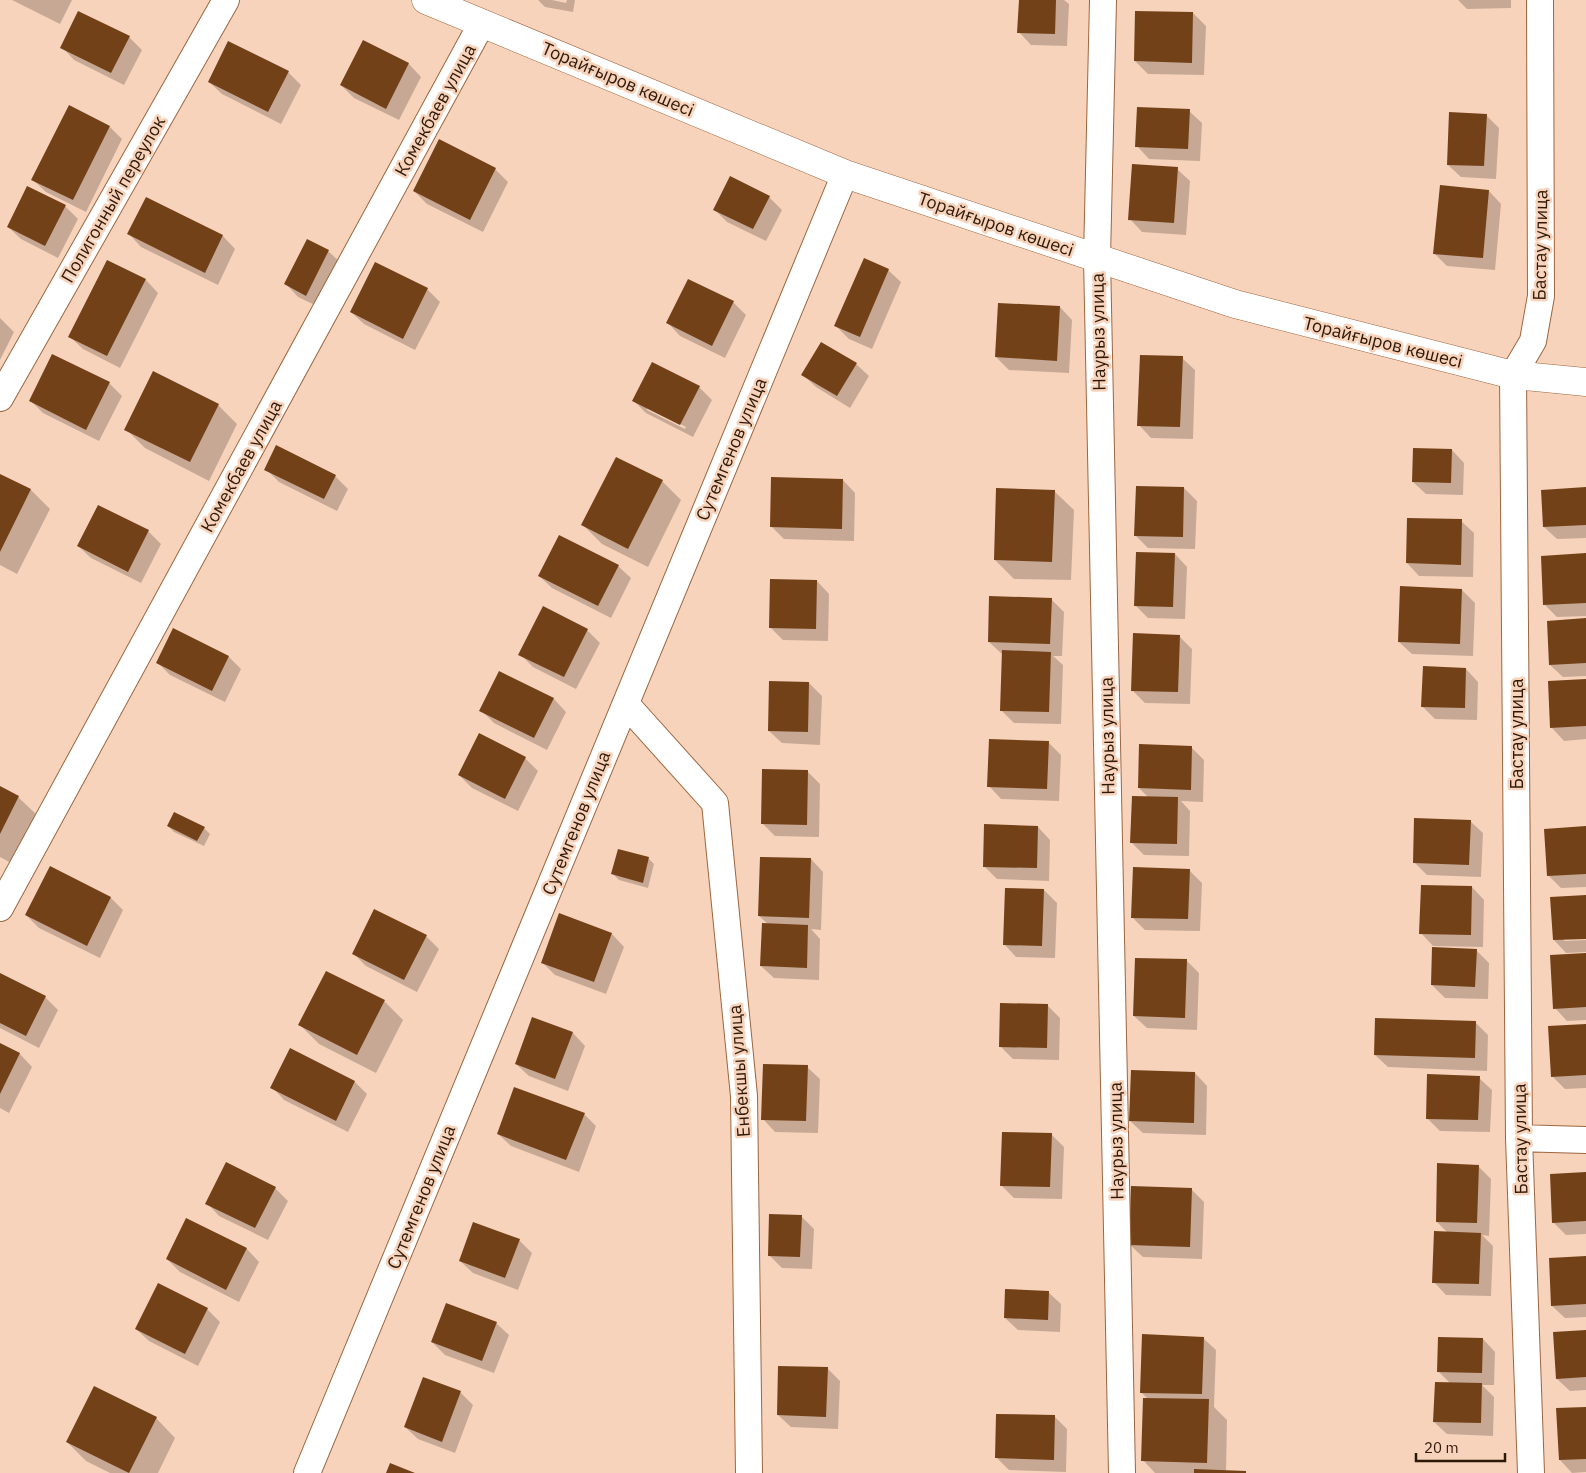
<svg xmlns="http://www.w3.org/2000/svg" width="1586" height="1473" viewBox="0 0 1586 1473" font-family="'IBM Plex Sans',sans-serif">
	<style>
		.shadow { fill: #0003; fill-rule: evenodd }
		.building { fill: #734118 }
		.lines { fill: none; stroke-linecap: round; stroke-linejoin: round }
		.minor-casing { stroke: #9c663f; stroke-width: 28 }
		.tertiary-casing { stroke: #9c663f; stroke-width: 29 }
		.minor { stroke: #fff; stroke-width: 26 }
		.tertiary { stroke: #fff; stroke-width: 28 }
		.labels { text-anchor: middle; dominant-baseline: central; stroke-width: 5; stroke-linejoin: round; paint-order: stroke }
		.street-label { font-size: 18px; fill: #2e1908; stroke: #f8d3bb }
	</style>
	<rect width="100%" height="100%" fill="#f8d3bb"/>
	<path class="shadow" d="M 12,0 L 72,0 L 60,24 Z
		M 538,0 L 552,0 L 566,3 L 567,0 L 565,0 L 575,0 L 573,12 L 545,7 Z
		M 1020,0 L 1064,0 L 1069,4 L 1067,46 L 1031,45 L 1019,32 Z
		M 1458,0 L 1511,0 L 1511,8 L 1467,9 Z
		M 1193,13 L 1206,26 L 1204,75 L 1148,74 L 1135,61 Z
		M 129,37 L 142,50 L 124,85 L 74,60 L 62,47 Z
		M 363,42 L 409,64 L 421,77 L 399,120 L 354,98 L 341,85 Z
		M 288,72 L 301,85 L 281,124 L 222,94 L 209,82 Z
		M 1189,111 L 1202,123 L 1200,161 L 1149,159 L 1137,146 Z
		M 1486,115 L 1499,128 L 1496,179 L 1461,177 L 1448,165 Z
		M 110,127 L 122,139 L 86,212 L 46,192 L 33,180 Z
		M 495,169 L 508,182 L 483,232 L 427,204 L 414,191 Z
		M 1177,169 L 1190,181 L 1186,235 L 1142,232 L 1130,219 Z
		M 1489,191 L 1501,204 L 1495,270 L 1447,266 L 1434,253 Z
		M 769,197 L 782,210 L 766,241 L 727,222 L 714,209 Z
		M 147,198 L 223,236 L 235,249 L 218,285 L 141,247 L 129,234 Z
		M 65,206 L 78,219 L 58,258 L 21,239 L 8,227 Z
		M 328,251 L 341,263 L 319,307 L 298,297 L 286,284 Z
		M 108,262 L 146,280 L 158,293 L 120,368 L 83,349 L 70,337 Z
		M 888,270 L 901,282 L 872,349 L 849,339 L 836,326 Z
		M 427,289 L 440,302 L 415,350 L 364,324 L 351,312 Z
		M 733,302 L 746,315 L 725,358 L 680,336 L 668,323 Z
		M 1060,307 L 1072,320 L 1069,373 L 1009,370 L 996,357 Z
		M 0,318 L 14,332 L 0,360 Z
		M 1182,358 L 1195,370 L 1193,439 L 1151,438 L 1139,425 Z
		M 856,364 L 869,376 L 850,408 L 816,387 L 803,375 Z
		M 109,383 L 122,396 L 99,441 L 43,413 L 30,400 Z
		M 699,387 L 712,400 L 693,437 L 646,413 L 634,401 ZM 647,407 L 686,427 L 685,429 L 647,410 Z
		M 218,405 L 237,424 L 209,481 L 145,448 L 126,429 Z
		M 1452,450 L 1464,463 L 1463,495 L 1426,494 L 1413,482 Z
		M 266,469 L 335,476 L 348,489 L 337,511 L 279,482 Z
		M 0,475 L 31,490 L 50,509 L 17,574 L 0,565 Z
		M 843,480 L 855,493 L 854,541 L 784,539 L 771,526 Z
		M 662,481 L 681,500 L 648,567 L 602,544 L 583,525 Z
		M 1184,488 L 1197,501 L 1195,549 L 1148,548 L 1135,535 Z
		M 1586,489 L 1586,538 L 1557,539 L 1544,527 Z
		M 1054,491 L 1074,510 L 1071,580 L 1014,579 L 995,560 Z
		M 98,506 L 148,531 L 161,544 L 141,583 L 91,558 L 78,546 Z
		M 1461,521 L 1474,533 L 1473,577 L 1419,576 L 1407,563 Z
		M 1175,554 L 1187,567 L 1185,619 L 1148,618 L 1135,605 Z
		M 1586,555 L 1586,616 L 1557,617 L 1545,605 Z
		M 618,566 L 631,578 L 611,618 L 552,588 L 539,576 Z
		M 817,581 L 829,594 L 828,641 L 783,640 L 770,627 Z
		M 1462,590 L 1475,603 L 1473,656 L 1412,654 L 1399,642 Z
		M 1051,599 L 1064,612 L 1062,656 L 1053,656 L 1063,665 L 1061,724 L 1014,723 L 1001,710 L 1003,655 L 989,642 Z
		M 1586,620 L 1586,676 L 1563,677 L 1550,665 Z
		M 587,630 L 600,643 L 576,689 L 533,667 L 520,654 Z
		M 1179,636 L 1192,649 L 1190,704 L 1145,703 L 1132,690 Z
		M 229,657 L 241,669 L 225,702 L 170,675 L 157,662 Z
		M 1466,669 L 1478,682 L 1477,720 L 1435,719 L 1422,706 Z
		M 500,672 L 554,699 L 566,712 L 547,750 L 494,723 L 481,710 Z
		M 1586,680 L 1586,739 L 1564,741 L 1552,728 L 1549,682 Z
		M 809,683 L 822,696 L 820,745 L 782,743 L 769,731 Z
		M 1048,742 L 1061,755 L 1059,801 L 1001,799 L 989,786 Z
		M 1191,747 L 1204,760 L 1203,802 L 1181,801 L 1190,811 L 1189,856 L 1144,855 L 1132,843 L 1149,798 L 1139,788 Z
		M 525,758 L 538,771 L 518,811 L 472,788 L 459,775 Z
		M 808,772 L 820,784 L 819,837 L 775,836 L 762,823 Z
		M 0,787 L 18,797 L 38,816 L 13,864 L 0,857 Z
		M 1470,821 L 1483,833 L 1481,877 L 1427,875 L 1414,862 Z
		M 168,826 L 204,828 L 210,834 L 204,846 L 174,832 Z
		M 1038,827 L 1050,840 L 1049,881 L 997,879 L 984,866 Z
		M 1586,828 L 1586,887 L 1561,888 L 1548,875 Z
		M 648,858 L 654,864 L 648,888 L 619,880 L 613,874 Z
		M 811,859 L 823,872 L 821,930 L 811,929 L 820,939 L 819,980 L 774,978 L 761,966 L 769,925 L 759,916 Z
		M 50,867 L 111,898 L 123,910 L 100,958 L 39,928 L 26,915 Z
		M 1189,870 L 1202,883 L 1200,931 L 1145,930 L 1132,917 Z
		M 1472,887 L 1484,900 L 1483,947 L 1433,946 L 1421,933 Z
		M 1044,890 L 1057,903 L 1055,958 L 1016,957 L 1004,944 Z
		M 1586,896 L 1586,937 L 1564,939 L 1564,941 L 1586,940 L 1586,952 L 1566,953 L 1554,940 Z
		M 560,915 L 612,934 L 624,947 L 606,994 L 555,975 L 542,962 Z
		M 426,936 L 439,949 L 417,992 L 366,966 L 353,953 Z
		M 1476,950 L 1489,963 L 1488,999 L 1445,998 L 1432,985 Z
		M 1586,954 L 1586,1020 L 1567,1021 L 1555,1008 Z
		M 1186,960 L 1199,973 L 1197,1030 L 1147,1028 L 1134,1016 Z
		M 0,975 L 45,997 L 58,1010 L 39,1048 L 0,1028 Z
		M 384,1001 L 403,1020 L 376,1073 L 319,1044 L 300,1025 Z
		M 1048,1006 L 1060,1018 L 1059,1060 L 1013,1059 L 1000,1046 Z
		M 1475,1022 L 1488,1035 L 1487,1071 L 1388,1067 L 1375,1055 Z
		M 1586,1025 L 1586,1088 L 1565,1089 L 1552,1076 Z
		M 573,1033 L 585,1046 L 568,1091 L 529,1076 L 516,1064 Z
		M 0,1044 L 20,1054 L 32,1067 L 9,1113 L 0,1108 Z
		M 290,1050 L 355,1082 L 367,1094 L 348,1132 L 284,1100 L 272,1087 Z
		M 807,1067 L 820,1079 L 818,1133 L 775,1132 L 763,1119 Z
		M 1195,1073 L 1207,1086 L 1206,1135 L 1143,1133 L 1130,1121 Z
		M 1479,1078 L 1492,1090 L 1490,1132 L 1440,1131 L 1427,1118 Z
		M 584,1114 L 596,1126 L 579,1172 L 511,1146 L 498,1134 Z
		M 1051,1134 L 1064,1147 L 1062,1199 L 1014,1198 L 1001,1185 Z
		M 1478,1166 L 1491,1179 L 1489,1236 L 1482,1235 L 1493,1246 L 1491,1296 L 1446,1295 L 1434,1282 L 1448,1233 L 1437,1222 Z
		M 1586,1174 L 1586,1234 L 1566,1235 L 1553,1222 Z
		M 275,1188 L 288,1201 L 268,1240 L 219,1216 L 207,1203 Z
		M 1191,1189 L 1204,1202 L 1202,1259 L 1143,1257 L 1130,1245 Z
		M 801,1216 L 814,1229 L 812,1269 L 782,1268 L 769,1255 Z
		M 187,1219 L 247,1249 L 259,1262 L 239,1302 L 180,1272 L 167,1259 Z
		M 519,1240 L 532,1253 L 518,1290 L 473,1273 L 460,1261 Z
		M 1586,1257 L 1586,1317 L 1565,1318 L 1552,1306 Z
		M 1048,1292 L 1061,1304 L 1060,1332 L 1018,1330 L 1005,1318 Z
		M 207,1309 L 220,1322 L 198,1366 L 149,1341 L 136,1329 Z
		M 496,1323 L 509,1335 L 494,1373 L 445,1355 L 432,1342 Z
		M 1586,1331 L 1586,1390 L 1570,1391 L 1557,1379 Z
		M 1203,1338 L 1216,1350 L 1214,1407 L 1227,1420 L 1226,1472 L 1246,1473 L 1155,1473 L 1143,1460 L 1148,1399 L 1141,1392 Z
		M 1483,1339 L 1495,1352 L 1494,1385 L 1482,1385 L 1494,1397 L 1493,1436 L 1447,1434 L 1434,1422 L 1450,1383 L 1438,1371 Z
		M 827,1368 L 840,1381 L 838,1429 L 791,1427 L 778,1415 Z
		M 94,1388 L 156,1418 L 175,1438 L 158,1473 L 110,1473 L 86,1461 L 67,1442 Z
		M 460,1392 L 473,1405 L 455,1453 L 418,1439 L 405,1427 Z
		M 1586,1408 L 1586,1472 L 1572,1473 L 1560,1460 Z
		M 1055,1417 L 1067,1429 L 1066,1472 L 1009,1470 L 996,1457 Z"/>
	<path class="building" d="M 1019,0 L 1056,0 L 1055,34 L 1017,33 Z
		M 78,11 L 130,36 L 111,73 L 60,48 Z
		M 1135,11 L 1193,12 L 1192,63 L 1134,61 Z
		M 363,40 L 409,63 L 386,109 L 340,85 Z
		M 228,41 L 289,71 L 268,112 L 208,82 Z
		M 69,105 L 110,126 L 73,200 L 31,180 Z
		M 1137,107 L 1190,109 L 1188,149 L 1135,147 Z
		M 1449,112 L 1487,114 L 1484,166 L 1447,165 Z
		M 439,139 L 496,168 L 470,220 L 413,191 Z
		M 1132,164 L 1178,167 L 1174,223 L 1128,220 Z
		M 730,176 L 770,196 L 753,229 L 713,210 Z
		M 1440,185 L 1489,190 L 1483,258 L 1433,254 Z
		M 27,186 L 66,205 L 45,246 L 7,227 Z
		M 146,197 L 223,235 L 205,273 L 127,234 Z
		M 307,239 L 329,250 L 306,296 L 284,284 Z
		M 864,258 L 889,269 L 860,337 L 834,326 Z
		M 107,260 L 146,279 L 107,356 L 68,337 Z
		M 375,262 L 428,288 L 403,339 L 350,312 Z
		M 688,279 L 734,301 L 712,346 L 666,323 Z
		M 998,303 L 1060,306 L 1057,361 L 995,357 Z
		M 821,342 L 857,363 L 837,396 L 801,375 Z
		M 52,354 L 110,382 L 86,430 L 29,401 Z
		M 1140,355 L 1183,356 L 1180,427 L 1137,426 Z
		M 652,362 L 700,386 L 680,425 L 632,401 Z
		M 153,371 L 219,404 L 190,462 L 124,430 Z
		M 276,445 L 336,475 L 324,499 L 264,470 Z
		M 1413,448 L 1452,449 L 1451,483 L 1412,482 Z
		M 616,457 L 663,480 L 628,549 L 581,525 Z
		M 0,474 L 31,489 L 0,552 Z
		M 771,477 L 843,479 L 842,529 L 770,527 Z
		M 1136,486 L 1184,487 L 1183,537 L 1134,536 Z
		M 1586,487 L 1586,525 L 1543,527 L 1541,490 Z
		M 996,488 L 1055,490 L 1052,562 L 994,560 Z
		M 98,505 L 149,530 L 128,572 L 77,546 Z
		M 1407,518 L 1462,519 L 1461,565 L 1406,563 Z
		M 559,535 L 619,565 L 598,606 L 538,576 Z
		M 1136,552 L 1175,553 L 1173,607 L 1134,606 Z
		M 1586,553 L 1586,603 L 1543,605 L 1541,556 Z
		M 770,579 L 817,580 L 816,629 L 769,628 Z
		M 1400,586 L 1462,589 L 1460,644 L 1398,642 Z
		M 989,596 L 1052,598 L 1050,644 L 988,642 Z
		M 543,606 L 588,629 L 564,677 L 518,655 Z
		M 1586,618 L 1586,663 L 1549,665 L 1547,621 Z
		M 173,628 L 229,656 L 212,691 L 156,663 Z
		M 1133,633 L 1180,635 L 1178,692 L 1131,691 Z
		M 1002,650 L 1051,652 L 1049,712 L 1000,711 Z
		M 1423,666 L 1466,668 L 1465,708 L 1421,707 Z
		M 499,671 L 554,698 L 534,738 L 479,711 Z
		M 1586,679 L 1586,726 L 1550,728 L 1548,681 Z
		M 769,681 L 809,682 L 808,732 L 768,731 Z
		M 479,733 L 526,757 L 505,799 L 458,775 Z
		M 989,739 L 1049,741 L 1047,789 L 987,787 Z
		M 1139,744 L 1192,746 L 1191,790 L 1138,788 Z
		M 762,769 L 808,770 L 807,825 L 761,824 Z
		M 0,786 L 19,796 L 0,834 Z
		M 1132,796 L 1178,797 L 1177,844 L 1130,843 Z
		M 174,812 L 205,827 L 197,841 L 167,826 Z
		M 1414,818 L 1471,820 L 1469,865 L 1413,863 Z
		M 984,824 L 1038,826 L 1037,868 L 983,867 Z
		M 1586,826 L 1586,874 L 1547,876 L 1544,829 Z
		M 618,849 L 649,857 L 643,883 L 611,874 Z
		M 760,857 L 811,858 L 809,918 L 758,916 Z
		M 50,866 L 111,897 L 87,946 L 25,915 Z
		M 1133,867 L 1190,869 L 1188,919 L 1131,918 Z
		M 1421,885 L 1472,886 L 1471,935 L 1419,934 Z
		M 1005,888 L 1044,889 L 1042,946 L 1003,945 Z
		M 1586,895 L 1586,939 L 1553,940 L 1550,897 Z
		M 374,909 L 427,935 L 404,980 L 352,954 Z
		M 559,913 L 612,933 L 594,982 L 541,963 Z
		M 762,923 L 808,925 L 807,968 L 760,966 Z
		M 1432,947 L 1477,949 L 1475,987 L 1431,985 Z
		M 1586,953 L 1586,1007 L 1553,1009 L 1550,955 Z
		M 1135,958 L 1187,959 L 1185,1018 L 1133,1016 Z
		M 326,971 L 385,1000 L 357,1055 L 298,1025 Z
		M 0,973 L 46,996 L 26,1036 L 0,1023 Z
		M 1000,1003 L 1048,1004 L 1047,1048 L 999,1047 Z
		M 532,1017 L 573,1032 L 555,1079 L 515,1064 Z
		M 1375,1018 L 1476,1021 L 1475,1058 L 1374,1055 Z
		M 1586,1024 L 1586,1075 L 1551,1077 L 1548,1026 Z
		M 0,1043 L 20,1053 L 0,1094 Z
		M 290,1048 L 355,1081 L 336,1121 L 270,1088 Z
		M 763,1064 L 808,1065 L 806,1121 L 761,1120 Z
		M 1131,1070 L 1195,1072 L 1194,1123 L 1129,1121 Z
		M 1427,1074 L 1480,1076 L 1478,1120 L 1426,1119 Z
		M 514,1087 L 585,1113 L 566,1160 L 497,1134 Z
		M 1002,1132 L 1052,1133 L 1050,1187 L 1000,1186 Z
		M 226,1162 L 276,1187 L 255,1228 L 205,1204 Z
		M 1437,1163 L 1479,1165 L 1477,1223 L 1436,1222 Z
		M 1586,1172 L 1586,1221 L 1552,1223 L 1550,1174 Z
		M 1131,1186 L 1192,1188 L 1190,1247 L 1129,1245 Z
		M 769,1214 L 802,1215 L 800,1257 L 768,1256 Z
		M 186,1218 L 247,1248 L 226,1290 L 166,1259 Z
		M 473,1222 L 520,1239 L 505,1278 L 459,1261 Z
		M 1434,1231 L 1481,1233 L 1479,1284 L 1432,1283 Z
		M 1586,1256 L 1586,1304 L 1551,1306 L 1549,1258 Z
		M 158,1283 L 208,1308 L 185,1354 L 135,1329 Z
		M 1005,1289 L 1049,1291 L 1048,1320 L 1004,1318 Z
		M 446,1303 L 497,1322 L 482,1361 L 431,1342 Z
		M 1586,1330 L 1586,1377 L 1556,1379 L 1553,1332 Z
		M 1142,1334 L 1204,1337 L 1202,1394 L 1140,1393 Z
		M 1438,1337 L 1483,1338 L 1482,1373 L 1437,1372 Z
		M 778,1366 L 828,1367 L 826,1417 L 777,1415 Z
		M 423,1377 L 461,1391 L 442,1442 L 404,1427 Z
		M 1435,1382 L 1482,1383 L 1481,1423 L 1433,1422 Z
		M 94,1386 L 157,1417 L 129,1473 L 66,1442 Z
		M 1143,1398 L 1209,1399 L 1207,1463 L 1141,1461 Z
		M 1586,1407 L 1586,1459 L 1559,1460 L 1556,1408 Z
		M 996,1414 L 1055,1415 L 1054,1460 L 995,1458 Z
		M 390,1463 L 415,1473 L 386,1473 Z
		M 1194,1469 L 1246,1471 L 1246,1473 L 1194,1473 Z"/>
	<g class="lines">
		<g class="minor-casing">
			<path id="minor" d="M 1103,0 L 1097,258 L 1122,1473
				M 0,398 L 226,0
				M 626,704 L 715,803 L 744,1096 L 749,1473
				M 0,908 L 482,23
				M 1519,1138 L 1586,1140
				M 307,1473 L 845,174
				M 1531,1473 L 1519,1138 L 1513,375 L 1533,341 L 1541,296 L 1540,0"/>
		</g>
		<g class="tertiary-casing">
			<path id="tertiary" d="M 426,0 L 845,174 L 1235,304 L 1513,375 L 1586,382"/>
		</g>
		<use href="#minor" class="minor"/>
		<use href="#tertiary" class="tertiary"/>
	</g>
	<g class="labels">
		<g class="street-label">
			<text transform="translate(618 79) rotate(23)">Торайғыров көшесі</text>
			<text transform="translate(435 110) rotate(-61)">Комекбаев улица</text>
			<text transform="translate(113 199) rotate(-60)">Полигонный переулок</text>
			<text transform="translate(996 224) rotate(19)">Торайғыров көшесі</text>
			<text transform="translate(1540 245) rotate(-89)">Бастау улица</text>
			<text transform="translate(1098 332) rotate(-91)">Наурыз улица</text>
			<text transform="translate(1383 342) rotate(14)">Торайғыров көшесі</text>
			<text transform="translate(731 449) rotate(-67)">Сутемгенов улица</text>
			<text transform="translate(241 466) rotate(-61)">Комекбаев улица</text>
			<text transform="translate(1516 734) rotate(-90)">Бастау улица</text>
			<text transform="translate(1107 736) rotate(-91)">Наурыз улица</text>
			<text transform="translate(576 823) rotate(-68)">Сутемгенов улица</text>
			<text transform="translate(739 1071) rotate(-94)">Енбекшы улица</text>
			<text transform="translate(1520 1139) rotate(-91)">Бастау улица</text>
			<text transform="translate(1116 1141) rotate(-91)">Наурыз улица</text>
			<text transform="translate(421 1197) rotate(-68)">Сутемгенов улица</text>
		</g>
	</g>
	<path d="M1416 1453v8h89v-8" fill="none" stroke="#2e1908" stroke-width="2.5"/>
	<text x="1424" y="1453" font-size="15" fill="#2e1908" stroke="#f8d3bb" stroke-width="4" paint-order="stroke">20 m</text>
</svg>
